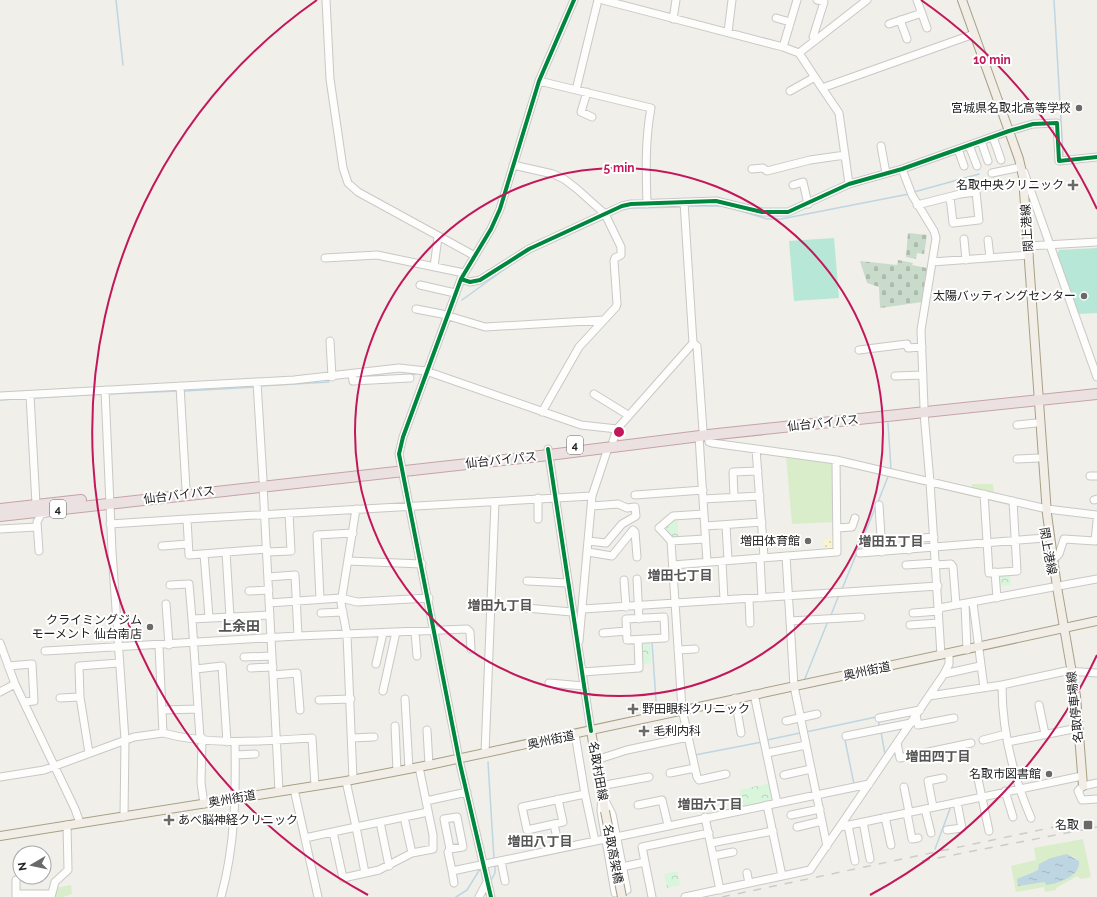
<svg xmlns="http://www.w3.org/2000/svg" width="1097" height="897" viewBox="0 0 1097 897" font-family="Raleway,'Noto Sans JP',sans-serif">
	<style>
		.grass { fill: #d9edca; fill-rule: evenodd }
		.sand { fill: url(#sand-dots) }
		.cemetery { fill: url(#cemetery-stones) }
		.park { fill: url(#park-crowns) }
		.pitch { fill: #b6e7d7 }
		.water { fill: url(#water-ripples) }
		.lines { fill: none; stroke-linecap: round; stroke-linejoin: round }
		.stream { stroke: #bed6e2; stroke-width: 1.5 }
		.minor-casing { stroke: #c9c8c6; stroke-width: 9 }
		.major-casing { stroke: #a7a086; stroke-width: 10 }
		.highway-casing { stroke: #c5a3a8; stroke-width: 12 }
		.minor { stroke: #fdfdfc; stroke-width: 7 }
		.major { stroke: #f2eee7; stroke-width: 8 }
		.highway { stroke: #ece1e1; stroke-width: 10 }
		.rail { stroke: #cccccb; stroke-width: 1.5; stroke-dasharray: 8 8; stroke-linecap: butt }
		.major-bridge-casing { stroke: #a7a086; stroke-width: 10; stroke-linecap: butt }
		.major-bridge { stroke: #f2eee7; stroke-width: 8 }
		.cycleway-casing { stroke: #fff; stroke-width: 6 }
		.cycleway { stroke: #00873e; stroke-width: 4 }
		.ring { fill: none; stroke: #c2185b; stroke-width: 2 }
		.poi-dot { fill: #6a6a68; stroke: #fff; stroke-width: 1.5 }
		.labels { text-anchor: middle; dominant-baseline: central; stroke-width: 4; stroke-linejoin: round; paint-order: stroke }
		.shield { fill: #fff; stroke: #646464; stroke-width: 1 }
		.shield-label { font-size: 11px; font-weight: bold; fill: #222 }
		.poi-label { font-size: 12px; fill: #222; stroke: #fff; text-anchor: end }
		.street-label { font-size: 12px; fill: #222; stroke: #fff }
		.neighbourhood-label { font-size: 13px; font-weight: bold; fill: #555; stroke: #fff }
		.quarter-label { font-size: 14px; font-weight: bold; fill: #555; stroke: #fff }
		.centre { fill: #c2185b; stroke: #fff; stroke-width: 2 }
		.ring-label { font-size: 12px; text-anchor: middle; font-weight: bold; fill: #c2185b; stroke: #fff; stroke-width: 4; stroke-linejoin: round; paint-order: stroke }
	</style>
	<defs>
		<pattern id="sand-dots" width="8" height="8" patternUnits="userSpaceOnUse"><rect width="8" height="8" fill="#f8f4cf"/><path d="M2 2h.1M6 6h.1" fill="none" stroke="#d4d1b1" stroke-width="1.8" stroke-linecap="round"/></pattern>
		<pattern id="cemetery-stones" width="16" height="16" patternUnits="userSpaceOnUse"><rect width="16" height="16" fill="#c9dbcb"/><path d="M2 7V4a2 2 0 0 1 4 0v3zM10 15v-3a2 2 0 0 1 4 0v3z" fill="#acbcae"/></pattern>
		<pattern id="park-crowns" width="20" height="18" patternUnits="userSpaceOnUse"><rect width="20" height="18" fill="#d9f5dc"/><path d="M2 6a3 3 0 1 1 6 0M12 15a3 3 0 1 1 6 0" fill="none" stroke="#bad2bc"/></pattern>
		<pattern id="water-ripples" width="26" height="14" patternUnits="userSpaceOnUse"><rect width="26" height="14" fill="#bed6e2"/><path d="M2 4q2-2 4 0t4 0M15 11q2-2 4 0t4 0" fill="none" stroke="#a3b7c2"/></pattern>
	</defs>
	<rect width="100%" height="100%" fill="#f0efea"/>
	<path class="grass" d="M 786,456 L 835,461 L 833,522 L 792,524 Z
		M 972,484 L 993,484 L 994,494 L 972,489 Z
		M 1083,839 L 1091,877 L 1081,879 L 1077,876 L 1056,888 L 1056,890 L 1045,892 L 1044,887 L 1016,892 L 1011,866 L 1036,860 L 1034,848 ZM 1067,854 L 1076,858 C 1058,889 1058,887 1025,875 L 1038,870 Z
		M 71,885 L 72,894 L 63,897 L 53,897 L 55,888 Z"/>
	<path class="sand" d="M 833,538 L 833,551 L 824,551 L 824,539 Z"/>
	<path class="cemetery" d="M 908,233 L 927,235 L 924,254 L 917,253 L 916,259 L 906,257 Z
		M 898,260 L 913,263 L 912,265 L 927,268 L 922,302 L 880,308 L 879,287 L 867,283 L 860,261 L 897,265 Z"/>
	<path class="park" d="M 674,518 L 678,518 L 678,538 L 672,539 L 662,528 Z
		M 1010,575 L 1011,585 L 997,586 L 996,576 Z
		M 642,641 L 650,641 L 651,663 L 641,664 L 640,644 Z
		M 771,783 L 775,801 L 743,808 L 739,790 Z
		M 677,871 L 680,885 L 667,888 L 664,874 Z"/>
	<path class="pitch" d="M 834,238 L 839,298 L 794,301 L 789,241 Z
		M 1097,248 L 1097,313 L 1078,314 L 1057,254 L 1059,250 Z"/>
	<path class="water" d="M 1067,854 L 1079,861 C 1081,876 1057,884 1046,885 L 1045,882 L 1018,886 L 1017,879 L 1038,870 L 1039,864 L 1051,858 Z"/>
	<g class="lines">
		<path class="stream" d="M 116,0 L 123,65
			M 1054,0 L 1063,155
			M 914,192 L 979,174
			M 687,206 L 725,206
			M 631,208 L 681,207
			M 731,208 L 767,219 L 781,219 L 909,194
			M 529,253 L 605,218
			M 462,300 L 509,266
			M 407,375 L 416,374
			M 260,386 L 329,382
			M 184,391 L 256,387
			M 108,394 L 178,391
			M 32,398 L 102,394
			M 0,400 L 28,398
			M 888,423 L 891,469
			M 878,502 L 889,474
			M 767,539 L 791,537
			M 842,589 L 876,506
			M 831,615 L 839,595
			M 431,633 L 432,641
			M 655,642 L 652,642 L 656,701
			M 804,681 L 828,621
			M 878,720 L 880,728
			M 806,732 L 876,717
			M 881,732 L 885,754
			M 767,740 L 800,733
			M 845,740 L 854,784
			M 695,755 L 762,742
			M 488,762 L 494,859
			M 935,849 L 951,806
			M 490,882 L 495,873 L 495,865
			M 456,897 L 467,890 L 480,869"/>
		<g class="minor-casing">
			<path id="minor" d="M 326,0 L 330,79 L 343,168 L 348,183 L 358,192 L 475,256
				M 603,0 L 783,47 L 799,53
				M 867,0 L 799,53 L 822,88 L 974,34
				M 917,0 L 927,28
				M 776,18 L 790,22
				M 673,19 L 676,0
				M 900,20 L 907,39
				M 889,24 L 922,13
				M 728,32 L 732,0
				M 816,40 L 813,37 L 824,2 L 817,0
				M 783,47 L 797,0
				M 539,81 L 651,108 C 645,140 646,171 647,204
				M 822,88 L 839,113 L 849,184
				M 576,90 L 598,0
				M 790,91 L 815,77
				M 587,92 L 581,112 L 592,117
				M 993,137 L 1001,160
				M 981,141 L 988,161
				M 969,145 L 977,166
				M 881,146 L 886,173
				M 958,149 L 964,166
				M 513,165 L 553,174 L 564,179 L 577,189 L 605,214 L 621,247 L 621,255 L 615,258 L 614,261 L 617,304 L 616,307 L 579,347 L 542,412
				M 752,169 L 763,168 L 767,171 L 810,160 L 845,155
				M 902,169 L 912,195 L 934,231 L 936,238 L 921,330 L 924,407
				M 1024,172 L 1097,377
				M 992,173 L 1021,167
				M 793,185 L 803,182 L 808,204
				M 684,202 L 693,343 L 697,346 L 703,431
				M 917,205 L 960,194 L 976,192 L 979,220 L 953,223 L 950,197
				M 964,239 L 966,260
				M 988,240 L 990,258
				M 1028,246 L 1097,242
				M 325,258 L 377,255 L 464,273
				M 932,262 L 1029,255
				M 434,267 L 438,237
				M 461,279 L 470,282 L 480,280 L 529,249 L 622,206 L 631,204 L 716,201 L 762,212 L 788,212 L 849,184 L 902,169 L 1009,131 L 1033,124 L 1057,123 L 1059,161 L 1097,157
				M 420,285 L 455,293
				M 416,309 L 442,314 L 485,327 L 604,320
				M 330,341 L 332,377
				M 859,350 L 907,344 L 908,348 L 922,347
				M 352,374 L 353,381 L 410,378
				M 895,376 L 923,375
				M 257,382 L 263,480
				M 180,386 L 186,489
				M 105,390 L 112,551 L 125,740 L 124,817
				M 594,394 L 628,415
				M 30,395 L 36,504
				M 0,396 L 294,380 L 399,368 L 426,371 L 581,425 L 617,429
				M 924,413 L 930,482 L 941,655
				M 1017,425 L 1036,423
				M 708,435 L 709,442 L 712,443 L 836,460 L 1047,509 L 1097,515
				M 699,436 L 707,562
				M 613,441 L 617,429 L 693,343
				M 548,449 L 591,731
				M 756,449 L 764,557
				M 1017,459 L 1039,458
				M 1090,476 L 1097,476
				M 263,485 L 279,791
				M 984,494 L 989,573 L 1017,571 L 1013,501
				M 635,495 L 703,490
				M 734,497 L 733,472 L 758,471
				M 538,498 L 538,519
				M 703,499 L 760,496
				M 1094,500 L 1097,499
				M 879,505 L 882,552
				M 704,514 L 673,516 L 659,528 L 671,541 L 682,709 L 697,777 L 699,780 L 726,774
				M 187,519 L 592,496
				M 110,524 L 187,519 L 189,555 L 267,549
				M 726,525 L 728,560
				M 705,526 L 762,522
				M 837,528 L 852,527 L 855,518
				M 0,529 L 37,527
				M 589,541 L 606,543 L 622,524 L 636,516 L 635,507 L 627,508 L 618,504 L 592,506
				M 671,541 L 705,539
				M 162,546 L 188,544
				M 909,550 L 908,539 L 934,537
				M 39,551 L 37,522 L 41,514 L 47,513
				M 226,552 L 230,617
				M 267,552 L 291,551 L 289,513
				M 588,552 L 612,556 L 633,530 L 635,532 L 637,557
				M 860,553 L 1045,538
				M 204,554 L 209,617
				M 786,556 L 794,686 L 827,846
				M 760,558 L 762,598
				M 1054,559 L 1059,554 L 1064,539 L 1095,541 L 1097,521
				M 348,561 L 422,564
				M 722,561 L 724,600
				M 673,565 L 837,552 L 836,460
				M 906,565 L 936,563
				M 936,565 L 951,564 L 953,567 L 956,605
				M 995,572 L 997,598
				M 268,577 L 295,575 L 298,636
				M 637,579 L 639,619
				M 624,580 L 626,607
				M 527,581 L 568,583
				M 170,585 L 189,584 L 192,619
				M 249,591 L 269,590
				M 320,599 L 317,535 L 353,533
				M 749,599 L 750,623
				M 269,603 L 341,598 L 357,602 L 429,598
				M 973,603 L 984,688
				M 166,604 L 169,645
				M 965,604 L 967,650
				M 526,608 L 572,612
				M 939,608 L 1097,579
				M 583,609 L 938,586
				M 321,613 L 343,612
				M 913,613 L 939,611
				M 664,617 L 665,638 L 627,640 L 626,619 Z
				M 790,621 L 861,617
				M 910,625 L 939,623
				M 415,632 L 417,656
				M 603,633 L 627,631
				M 579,641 L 592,496 L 608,448
				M 0,643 L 15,684 L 75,809 L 80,823
				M 159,646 L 163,733 C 211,746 263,741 312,738 L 315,786
				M 678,650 L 695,649
				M 45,651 L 298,636 L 467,629 L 470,632 L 471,649
				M 244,657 L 272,656
				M 376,664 L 383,633
				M 8,666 L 32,664 L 34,701 L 24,702
				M 251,668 L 273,667
				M 196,669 L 222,666 L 227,742
				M 582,672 L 639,668 L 638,640
				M 944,674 L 980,666
				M 273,675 L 297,673 L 300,710
				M 549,683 L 584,686
				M 1002,685 C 1002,731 1013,776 1031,818
				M 383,691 L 396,632
				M 0,692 L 15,684
				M 754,694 L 777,803
				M 929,696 L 1002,685 L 1066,671 L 1097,673
				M 60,698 L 80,697
				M 735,698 L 741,733
				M 405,699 L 409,769
				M 319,700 L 351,699
				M 1039,705 L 1045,734
				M 162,710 L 198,709
				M 916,715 L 918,725 L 954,718
				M 879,718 L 920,710
				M 786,721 L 817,714
				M 395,726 L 397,771
				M 427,730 L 429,765
				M 575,734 L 585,794
				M 846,736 L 911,723
				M 200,738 L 192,619 L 270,615
				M 202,738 L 201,783 L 204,804
				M 352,738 L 374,737
				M 983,740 L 1006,734
				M 1008,742 L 1078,728
				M 897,743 L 900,758 L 971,743
				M 89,753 L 80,697 L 79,666 L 119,663
				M 485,753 L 495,502
				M 767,753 L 806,745
				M 235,755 L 255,754
				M 596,760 L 627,750 L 688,737
				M 670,773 L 695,768
				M 977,774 L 989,831
				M 784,775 L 811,769
				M 0,777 L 44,770 L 134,737 L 163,733
				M 353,779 L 347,635 L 341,603 L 356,509
				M 1097,783 L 1083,786 L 1078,791 L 1082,800 L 1097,799
				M 600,786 L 649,777
				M 904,787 L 909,812
				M 294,789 L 318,897
				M 1005,791 L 1013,817
				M 602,795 L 612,814 L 627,890 L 615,893 L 601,811 Z
				M 426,801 L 467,792
				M 638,805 L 662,800 L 668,825
				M 767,805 L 782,876
				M 933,807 L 928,781 L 943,778
				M 925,809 L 931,833
				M 907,813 L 912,839 L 918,838
				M 791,815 L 820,809
				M 404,817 L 412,853
				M 705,817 L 720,890
				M 885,817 L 891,845
				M 380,822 L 389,866
				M 863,822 L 870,859
				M 554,824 L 563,822 L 558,799
				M 848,825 L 855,861
				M 797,827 L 822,821
				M 840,827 L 1082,776
				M 947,830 L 962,828 L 957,802
				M 333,832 L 343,878 L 379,870 L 412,853 L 433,849 L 433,835 L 419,767
				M 616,837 L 869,784
				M 305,838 L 356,827 L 346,781
				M 711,843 L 773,831
				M 559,848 L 554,824 L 527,830 L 522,807 L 585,794 L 595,841
				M 450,849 L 463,847 L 457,817 L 444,819 L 450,849 L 448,852 L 452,871 L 605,839
				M 713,856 L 733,852
				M 501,861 L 505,881
				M 622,867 L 645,862
				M 452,871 L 454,883
				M 365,873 L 356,827 L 428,812
				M 747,873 L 749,883
				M 16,880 L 16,897
				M 16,894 L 51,894
				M 51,897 L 55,882 L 68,870 L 67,825
				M 221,897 C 235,846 236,795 235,742
				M 479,897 L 487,882
				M 491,897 L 460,764 L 399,454 L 403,437 L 461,279 L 491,229 L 500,209 L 539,81 L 574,0
				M 652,897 L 642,847 L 709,833
				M 685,897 L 810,870 L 944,674 L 949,664 L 949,654"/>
		</g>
		<g class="major-casing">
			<path id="major" d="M 962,0 L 1019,159 L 1023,177 L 1047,514 L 1057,587 L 1076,696 L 1083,786
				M 591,731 L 605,811
				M 0,836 L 346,781 L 429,765 L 1097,621"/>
		</g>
		<g class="highway-casing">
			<path id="highway" d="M 0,509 L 81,500
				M 0,516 L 549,455 L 708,435 L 1097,394"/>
		</g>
		<use href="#minor" class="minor"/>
		<use href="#major" class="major"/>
		<use href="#highway" class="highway"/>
		<path class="rail" d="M 922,861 L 1097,827
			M 722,897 L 1097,818"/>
		<g class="major-bridge-casing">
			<path id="major-bridge" d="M 605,811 L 622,897"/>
		</g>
		<use href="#major-bridge" class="major-bridge"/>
		<g class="cycleway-casing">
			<path id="cycleway" d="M 461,279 L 470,282 L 480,280 L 529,249 L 622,206 L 631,204 L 716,201 L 762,212 L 788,212 L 849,184 L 902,169 L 1009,131 L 1033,124 L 1057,123 L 1059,161 L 1097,157
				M 548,449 L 591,731
				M 491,897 L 460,764 L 399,454 L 403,437 L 461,279 L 491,229 L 500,209 L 539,81 L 574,0"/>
		</g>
		<use href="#cycleway" class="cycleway"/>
	</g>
	<g class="ring">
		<circle cx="619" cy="432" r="264"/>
		<path d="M1097 655A527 527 0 0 1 870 895M368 895A527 527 0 0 1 317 0M921 0A527 527 0 0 1 1097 209"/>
	</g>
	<g class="poi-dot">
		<circle cx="1079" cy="108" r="4"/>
		<path d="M1071 179h4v4h4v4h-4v4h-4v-4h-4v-4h4z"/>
		<circle cx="1084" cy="296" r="4"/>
		<circle cx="808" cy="541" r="4"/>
		<circle cx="150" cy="627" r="4"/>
		<path d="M631 703h4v4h4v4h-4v4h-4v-4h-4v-4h4z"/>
		<path d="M642 725h4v4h4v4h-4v4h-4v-4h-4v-4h4z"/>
		<circle cx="1049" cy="774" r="4"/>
		<path d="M167 814h4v4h4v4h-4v4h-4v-4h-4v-4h4z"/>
		<rect x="1083" y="820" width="10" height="10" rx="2"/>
	</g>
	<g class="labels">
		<g class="shield">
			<rect x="567" y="436" width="16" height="18" rx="3"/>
			<rect x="50" y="500" width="16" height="18" rx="3"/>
		</g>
		<g class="shield-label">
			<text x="575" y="445">4</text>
			<text x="58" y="509">4</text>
		</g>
		<g class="poi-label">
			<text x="1071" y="108">宮城県名取北高等学校</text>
			<text x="1064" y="185">名取中央クリニック</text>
			<text x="1076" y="296">太陽バッティングセンター</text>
			<text x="800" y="541">増田体育館</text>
			<text x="142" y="620">クライミングジム<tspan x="142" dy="14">モーメント 仙台南店</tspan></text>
			<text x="642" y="709" text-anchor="start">野田眼科クリニック</text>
			<text x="653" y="731" text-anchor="start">毛利内科</text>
			<text x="1041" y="774">名取市図書館</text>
			<text x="178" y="820" text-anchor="start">あべ脳神経クリニック</text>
			<text x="1079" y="825">名取</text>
		</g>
		<g class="street-label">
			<text transform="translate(1027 228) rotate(-94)">閖上港線</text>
			<text transform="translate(823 423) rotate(-6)">仙台バイパス</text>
			<text transform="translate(501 460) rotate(-6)">仙台バイパス</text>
			<text transform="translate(179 495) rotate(-7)">仙台バイパス</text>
			<text transform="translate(1048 551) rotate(80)">閖上港線</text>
			<text transform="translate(867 671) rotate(-12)">奥州街道</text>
			<text transform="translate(1075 707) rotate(-96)">名取停車場線</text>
			<text transform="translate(551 740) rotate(-12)">奥州街道</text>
			<text transform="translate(598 771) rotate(80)">名取村田線</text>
			<text transform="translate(232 799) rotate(-10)">奥州街道</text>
			<text transform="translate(613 854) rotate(79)">名取高架橋</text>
		</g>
		<g class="neighbourhood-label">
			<text x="891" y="541">増田五丁目</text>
			<text x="680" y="575">増田七丁目</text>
			<text x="500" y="605">増田九丁目</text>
			<text x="938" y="756">増田四丁目</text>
			<text x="710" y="804">増田六丁目</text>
			<text x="540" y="841">増田八丁目</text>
		</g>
		<g class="quarter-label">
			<text x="239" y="626">上余田</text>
		</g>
	</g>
	<circle cx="619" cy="432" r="6" class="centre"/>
	<g class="ring-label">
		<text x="992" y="64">10 min</text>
		<text x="619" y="172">5 min</text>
	</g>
	<g transform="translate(32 865) rotate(261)"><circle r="19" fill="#ffffff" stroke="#a7a7a7"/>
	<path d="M0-3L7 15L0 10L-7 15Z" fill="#6a6a68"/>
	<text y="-6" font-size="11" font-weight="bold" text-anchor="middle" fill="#222222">N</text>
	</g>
</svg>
